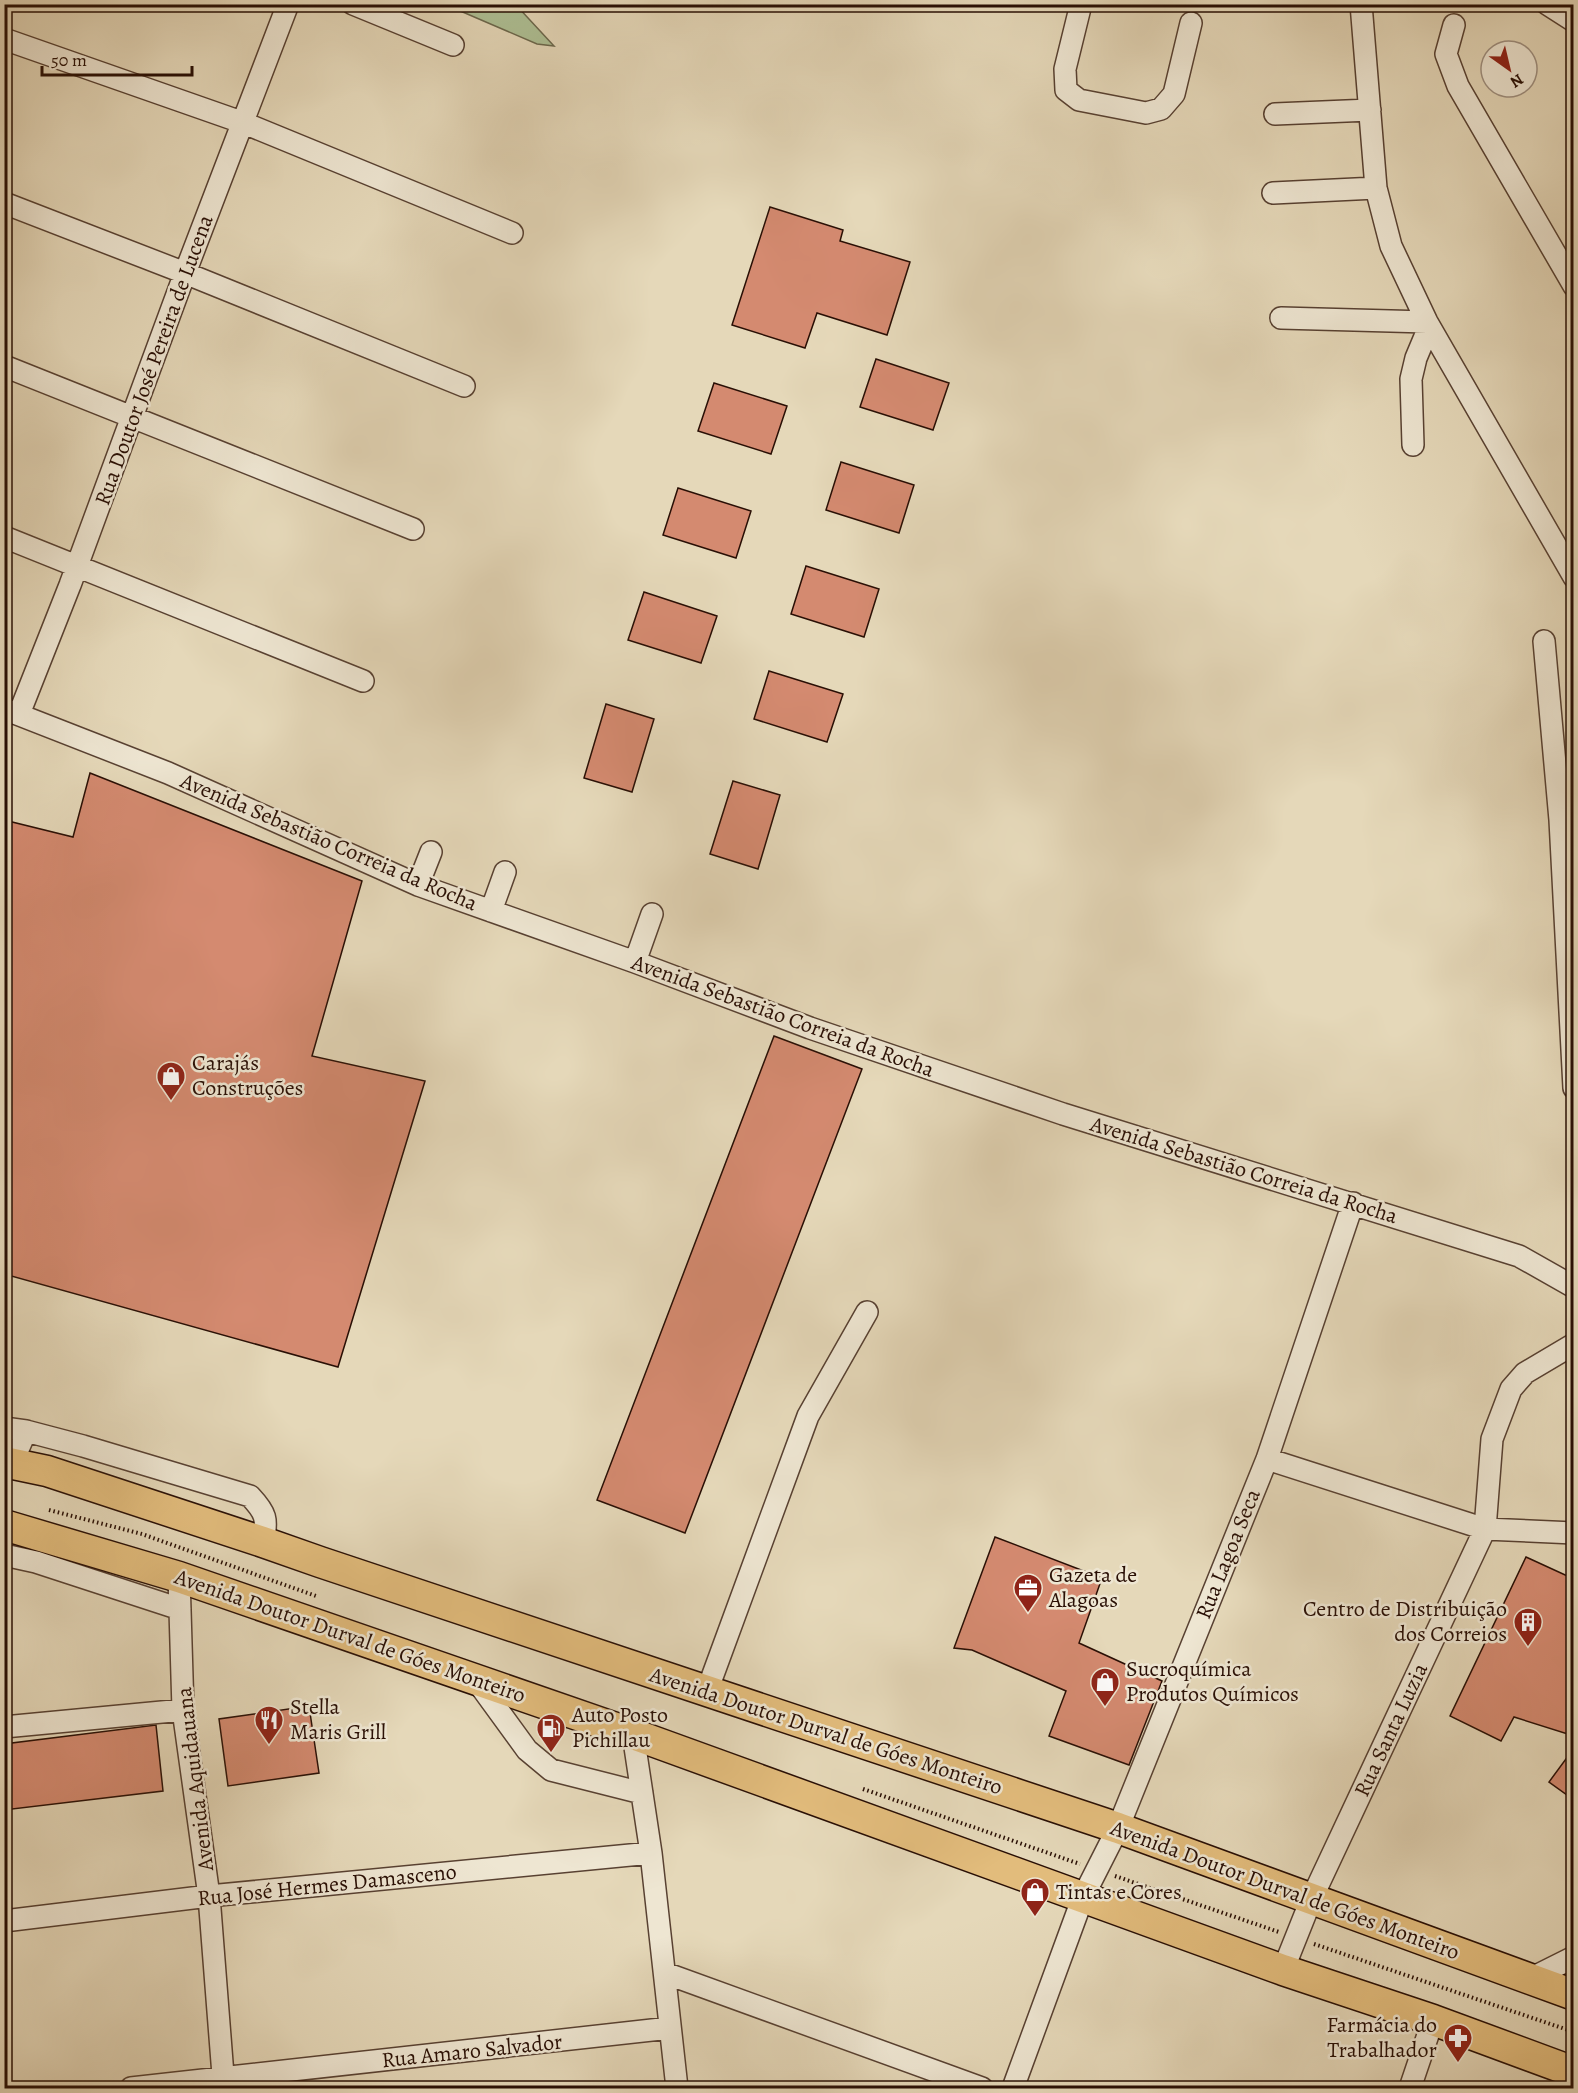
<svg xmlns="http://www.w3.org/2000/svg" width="1578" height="2093" viewBox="0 0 1578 2093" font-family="Alegreya,serif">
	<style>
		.green { fill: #aec095; stroke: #6c684d; stroke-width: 1.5 }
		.building { fill: #d48a70; stroke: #290f05; stroke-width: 1.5 }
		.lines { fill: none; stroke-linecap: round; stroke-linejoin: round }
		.minor-casing { stroke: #584132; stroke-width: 24 }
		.highway-casing { stroke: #290f05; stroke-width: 33 }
		.path { stroke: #290f05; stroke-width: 4; stroke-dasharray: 1.5 3; stroke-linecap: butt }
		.minor { stroke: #eee6d2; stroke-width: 21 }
		.highway { stroke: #e2bc7c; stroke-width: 30 }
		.labels { text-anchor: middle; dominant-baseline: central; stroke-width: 5; stroke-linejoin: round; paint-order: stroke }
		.street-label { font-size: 22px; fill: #290f05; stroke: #eee6d2 }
		.poi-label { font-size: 22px; fill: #290f05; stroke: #eee6d2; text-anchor: start }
	</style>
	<rect width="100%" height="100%" fill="#e5d8b9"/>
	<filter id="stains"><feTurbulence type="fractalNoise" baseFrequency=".00333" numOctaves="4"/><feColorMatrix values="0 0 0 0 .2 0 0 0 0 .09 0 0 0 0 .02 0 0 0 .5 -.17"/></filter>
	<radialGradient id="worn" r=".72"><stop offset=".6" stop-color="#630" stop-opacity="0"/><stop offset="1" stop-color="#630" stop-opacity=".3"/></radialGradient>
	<path class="green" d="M 435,5 L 516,5 L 554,46 L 537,44 L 458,10 Z"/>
	<path class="building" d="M 770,207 L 843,230 L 840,241 L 910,262 L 887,335 L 817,313 L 805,348 L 732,325 Z
		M 876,359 L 949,383 L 933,430 L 860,407 Z
		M 714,383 L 787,406 L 771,454 L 698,431 Z
		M 841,462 L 914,485 L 899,533 L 826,510 Z
		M 678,488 L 751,511 L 736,558 L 663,535 Z
		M 806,566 L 879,589 L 864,637 L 791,614 Z
		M 644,592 L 717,616 L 701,663 L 628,640 Z
		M 769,671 L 843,694 L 827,742 L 754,719 Z
		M 606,704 L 654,719 L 632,792 L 584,778 Z
		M 90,773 L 362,881 L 312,1056 L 425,1081 L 338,1367 L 4,1274 L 4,820 L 73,837 Z
		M 733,781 L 780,795 L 758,869 L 710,854 Z
		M 774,1036 L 862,1069 L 685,1533 L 597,1500 Z
		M 995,1537 L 1102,1578 L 1079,1643 L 1162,1681 L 1129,1765 L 1049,1736 L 1066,1691 L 972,1650 L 954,1648 Z
		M 1526,1557 L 1574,1579 L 1574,1736 L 1514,1717 L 1501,1741 L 1450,1716 Z
		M 309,1706 L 319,1773 L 228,1786 L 219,1719 Z
		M 156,1725 L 163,1791 L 4,1810 L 4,1744 Z
		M 1574,1748 L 1574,1800 L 1549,1782 Z"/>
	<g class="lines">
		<g class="minor-casing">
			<path id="minor" d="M 353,4 L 453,45
				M 1081,4 L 1065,69 L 1066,90 L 1079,100 L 1146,113 L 1161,109 L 1174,94 L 1191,23
				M 1361,4 L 1376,188 L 1391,246 L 1427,322 L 1574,577
				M 1547,4 L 1572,20
				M 1454,25 L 1446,54 L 1458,86 L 1574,286
				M 4,39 L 244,123 L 512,233
				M 1275,114 L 1370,110
				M 1273,193 L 1376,188
				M 4,203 L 185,273 L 464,386
				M 1281,318 L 1427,322
				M 4,366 L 413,529
				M 1413,445 L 1411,379 L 1416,358 L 1429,327
				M 4,537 L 363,681
				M 1544,641 L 1560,820 L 1574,1088
				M 4,709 L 168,773 L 418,885 L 635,962 L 810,1028 L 1063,1114 L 1519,1256 L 1574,1287
				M 19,714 L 70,585 L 185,273 L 288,4
				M 418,885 L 431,852
				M 491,911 L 505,872
				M 635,962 L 652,914
				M 4,1428 L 26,1431
				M 1267,1459 L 1485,1529 L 1574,1533
				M 12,1463 L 26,1431 L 83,1446 L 250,1496 C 266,1513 268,1519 263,1542
				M 4,1555 L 36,1562 L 180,1609
				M 179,1577 L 183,1710 L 209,1896 L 224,2088
				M 476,1680 L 527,1750 L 551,1770 L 642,1793
				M 707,1691 L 808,1416 L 867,1312
				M 4,1727 L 183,1710
				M 633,1734 L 651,1853 L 677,2088
				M 4,1921 L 209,1896 L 651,1853
				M 1283,1970 L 1311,1900 L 1485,1529 L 1492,1439 L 1511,1389 L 1525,1373 L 1574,1344
				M 665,1973 L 982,2088
				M 1530,1979 L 1574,1957
				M 131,2088 L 670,2028
				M 1013,2088 L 1083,1897 L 1118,1828 L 1267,1459 L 1353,1203
				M 1410,2088 L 1433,2020"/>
		</g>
		<g class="highway-casing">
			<path id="highway" d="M 4,1462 L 47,1471 L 263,1542 L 320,1562 L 1118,1828 L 1574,1995
				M 4,1525 L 179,1577 L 633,1734 L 1283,1970 L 1433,2020 L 1574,2072"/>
		</g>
		<path class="path" d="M 49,1510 L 142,1534 L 316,1596
			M 863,1789 L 1080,1864
			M 1115,1876 L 1279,1932
			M 1314,1944 L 1574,2032"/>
		<use href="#minor" class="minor"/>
		<use href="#highway" class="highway"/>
	</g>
	<defs>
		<g id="shop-pin" transform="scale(1.5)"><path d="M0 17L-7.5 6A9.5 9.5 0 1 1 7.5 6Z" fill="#8f2418" stroke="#eee6d2"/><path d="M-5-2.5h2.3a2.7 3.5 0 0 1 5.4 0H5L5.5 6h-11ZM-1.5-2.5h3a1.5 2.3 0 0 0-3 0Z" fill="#fff"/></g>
		<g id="office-pin" transform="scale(1.5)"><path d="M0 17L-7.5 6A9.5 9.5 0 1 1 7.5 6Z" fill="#8f2418" stroke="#eee6d2"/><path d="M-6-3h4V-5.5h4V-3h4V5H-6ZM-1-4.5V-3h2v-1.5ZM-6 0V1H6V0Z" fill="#fff"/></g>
		<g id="building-pin" transform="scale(1.5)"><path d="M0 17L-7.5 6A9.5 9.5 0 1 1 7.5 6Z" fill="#8f2418" stroke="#eee6d2"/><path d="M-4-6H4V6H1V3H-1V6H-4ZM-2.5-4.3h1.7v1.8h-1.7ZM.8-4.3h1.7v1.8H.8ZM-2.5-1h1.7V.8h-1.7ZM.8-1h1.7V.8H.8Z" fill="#fff"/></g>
		<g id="restaurant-pin" transform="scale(1.5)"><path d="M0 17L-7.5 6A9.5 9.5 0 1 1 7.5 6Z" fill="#8f2418" stroke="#eee6d2"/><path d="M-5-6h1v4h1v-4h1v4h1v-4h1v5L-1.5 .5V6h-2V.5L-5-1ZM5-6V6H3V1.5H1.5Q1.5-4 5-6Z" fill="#fff"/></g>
		<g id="fuel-pin" transform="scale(1.5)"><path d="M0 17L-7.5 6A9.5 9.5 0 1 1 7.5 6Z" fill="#8f2418" stroke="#eee6d2"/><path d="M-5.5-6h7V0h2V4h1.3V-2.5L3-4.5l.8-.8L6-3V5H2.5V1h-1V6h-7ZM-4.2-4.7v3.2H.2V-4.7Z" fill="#fff"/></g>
		<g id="pharmacy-pin" transform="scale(1.5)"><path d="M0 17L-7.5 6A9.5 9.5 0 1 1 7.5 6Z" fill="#8f2418" stroke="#eee6d2"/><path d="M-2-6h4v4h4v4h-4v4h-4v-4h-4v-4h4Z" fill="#fff"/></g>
	</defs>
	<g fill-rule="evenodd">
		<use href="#shop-pin" x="171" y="1076"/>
		<use href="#office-pin" x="1028" y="1588"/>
		<use href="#building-pin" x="1528" y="1622"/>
		<use href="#shop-pin" x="1105" y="1682"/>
		<use href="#restaurant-pin" x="269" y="1720"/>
		<use href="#fuel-pin" x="551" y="1728"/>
		<use href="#shop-pin" x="1035" y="1892"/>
		<use href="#pharmacy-pin" x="1458" y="2038"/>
	</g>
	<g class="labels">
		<g class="street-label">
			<text transform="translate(154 360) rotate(-70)">Rua Doutor José Pereira de Lucena</text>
			<text transform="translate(329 842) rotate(23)">Avenida Sebastião Correia da Rocha</text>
			<text transform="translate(783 1016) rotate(20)">Avenida Sebastião Correia da Rocha</text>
			<text transform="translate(1244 1170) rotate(17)">Avenida Sebastião Correia da Rocha</text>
			<text transform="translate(1228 1554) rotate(-68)">Rua Lagoa Seca</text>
			<text transform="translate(350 1636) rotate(19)">Avenida Doutor Durval de Góes Monteiro</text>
			<text transform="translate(1391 1730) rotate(-65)">Rua Santa Luzia</text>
			<text transform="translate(826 1731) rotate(18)">Avenida Doutor Durval de Góes Monteiro</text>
			<text transform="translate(195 1779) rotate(-97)">Avenida Aquidauana</text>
			<text transform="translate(327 1885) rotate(-6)">Rua José Hermes Damasceno</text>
			<text transform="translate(1285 1890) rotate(20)">Avenida Doutor Durval de Góes Monteiro</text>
			<text transform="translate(472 2051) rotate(-6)">Rua Amaro Salvador</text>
		</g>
		<g class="poi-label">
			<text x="192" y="1063">Carajás<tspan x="192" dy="25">Construções</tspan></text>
			<text x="1049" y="1575">Gazeta de<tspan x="1049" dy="25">Alagoas</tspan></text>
			<text x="1507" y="1609" text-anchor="end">Centro de Distribuição<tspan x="1507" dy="25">dos Correios</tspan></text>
			<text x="1126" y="1669">Sucroquímica<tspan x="1126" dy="25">Produtos Químicos</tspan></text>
			<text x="290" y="1707">Stella<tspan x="290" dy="25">Maris Grill</tspan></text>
			<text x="572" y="1715">Auto Posto<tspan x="572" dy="25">Pichillau</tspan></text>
			<text x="1056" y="1892">Tintas e Cores</text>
			<text x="1437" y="2025" text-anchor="end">Farmácia do<tspan x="1437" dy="25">Trabalhador</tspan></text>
		</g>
	</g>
	<rect width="1578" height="2093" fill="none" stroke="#e5d8b9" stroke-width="24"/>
	<rect x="6" y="6" width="1566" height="2081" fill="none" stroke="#290f05" stroke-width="3"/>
	<rect x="12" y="12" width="1554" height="2069" fill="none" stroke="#290f05" stroke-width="1.5"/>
	<g transform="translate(1509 69) rotate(146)"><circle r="28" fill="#eee6d2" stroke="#9f9080" stroke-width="1.5"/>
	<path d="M0-4.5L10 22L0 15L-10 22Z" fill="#8f2418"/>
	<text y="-9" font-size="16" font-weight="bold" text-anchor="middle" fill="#290f05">N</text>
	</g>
	<path d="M42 66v9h150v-9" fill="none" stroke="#290f05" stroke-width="3"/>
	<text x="51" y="66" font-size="18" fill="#290f05" stroke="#eee6d2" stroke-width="4.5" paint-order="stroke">50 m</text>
	<rect width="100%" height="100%" filter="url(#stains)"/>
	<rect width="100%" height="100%" fill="url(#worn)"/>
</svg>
